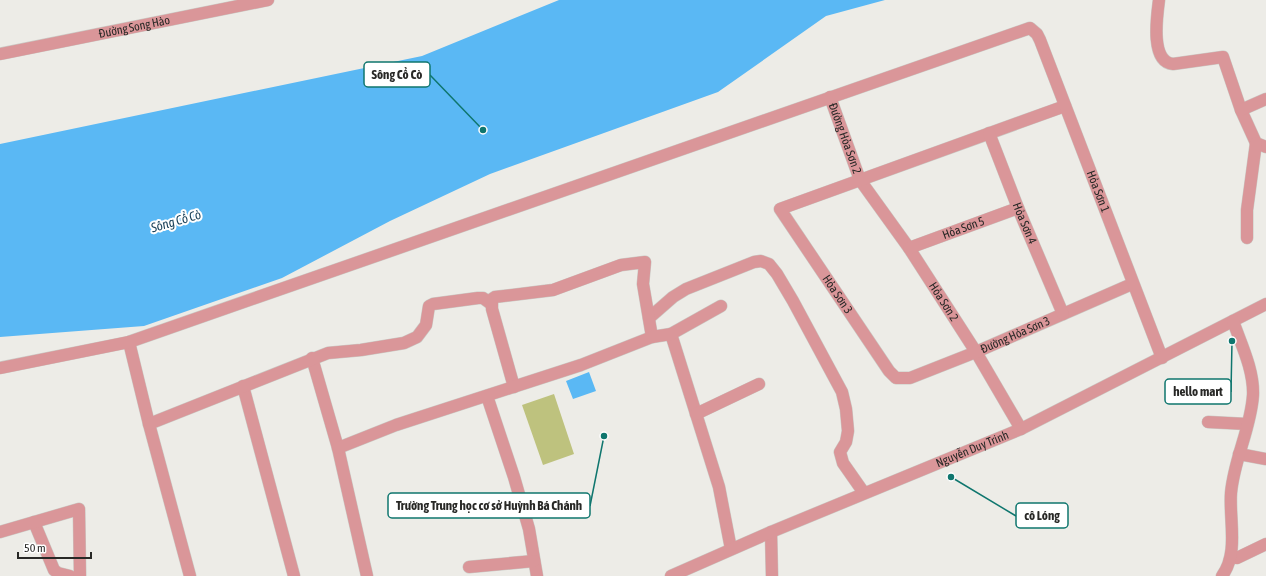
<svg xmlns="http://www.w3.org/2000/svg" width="1266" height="576" viewBox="0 0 1266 576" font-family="'Asap Condensed',sans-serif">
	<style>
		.green { fill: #bec27e }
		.water { fill: #5ab8f4 }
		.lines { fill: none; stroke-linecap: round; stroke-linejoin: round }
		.minor-casing { stroke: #cac9c4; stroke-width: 13 }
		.minor { stroke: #da9699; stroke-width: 12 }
		.labels { text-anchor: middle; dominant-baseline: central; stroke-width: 4; stroke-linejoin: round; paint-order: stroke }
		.street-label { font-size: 12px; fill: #282826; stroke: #fff }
		.water-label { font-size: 13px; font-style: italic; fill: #194159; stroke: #fff }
		.leader { fill: none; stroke: #0f766e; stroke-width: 1.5 }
		.callout-dot { fill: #0f766e; stroke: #fff; stroke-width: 1.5 }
		.callout { fill: #fff; stroke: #0f766e; stroke-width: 1.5 }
		.callout-label { font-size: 13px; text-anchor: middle; font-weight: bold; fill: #282826 }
	</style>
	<rect width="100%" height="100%" fill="#edece7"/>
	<path class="green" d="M 554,394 L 574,454 L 543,465 L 522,405 Z"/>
	<path class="water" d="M 559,0 L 885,0 L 826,16 L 718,92 L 490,174 L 390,221 L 282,278 L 144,326 L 0,337 L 0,144 L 422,56 Z
		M 589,372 L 596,391 L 573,399 L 566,381 Z"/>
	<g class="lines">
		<g class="minor-casing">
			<g id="minor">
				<path d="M 1159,0 C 1157,16 1150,62 1173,64 L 1223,57 L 1241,110 L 1256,143 L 1266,147"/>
				<path id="s1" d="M 0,54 L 268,0"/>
				<path id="s2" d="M 830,97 L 860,180 L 909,248 L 976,352 L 1021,429"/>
				<path id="s3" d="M 1065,106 L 780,209 L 889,371 L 896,378 L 910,378 L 976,352 L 1132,284"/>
				<path d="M 1241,110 L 1266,99"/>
				<path id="s4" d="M 989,133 L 1018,208 L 1063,314"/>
				<path d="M 1247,238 L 1247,210 L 1256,143"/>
				<path id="s5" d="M 909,248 L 1018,208"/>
				<path d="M 649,318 L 673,297 L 686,289 L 754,262 L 761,261 L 769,264 L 777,274 L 793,301 L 842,392 L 846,409 L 848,431 L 846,442 L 840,452 L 843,463 L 864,493"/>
				<path d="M 671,334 L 719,487 L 731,549"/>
				<path d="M 129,342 L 149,424 L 190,576"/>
				<path d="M 312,358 L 338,448 L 367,576"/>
				<path id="s6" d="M 0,368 L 129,342 L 1030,28 L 1037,34 L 1040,40 L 1162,358"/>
				<path d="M 243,386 L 294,576"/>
				<path d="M 514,387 L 492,309 L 492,299 L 495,297 L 553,290 L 621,265 L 645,262 L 643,284 L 652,337"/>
				<path d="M 487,396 L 514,477 L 529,529 L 537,576"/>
				<path d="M 696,414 L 759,384"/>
				<path d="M 1208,422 L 1247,424"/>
				<path d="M 149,424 L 328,353 L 361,350 L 404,343 L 417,337 L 426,325 L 429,306 L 433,304 L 478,298 L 483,298 L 491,304"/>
				<path d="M 338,448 L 396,425 L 581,365 L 652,337 L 671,334 L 721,306"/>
				<path d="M 1239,454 L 1266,459"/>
				<path d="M 34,522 L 54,570 L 58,573 L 70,576"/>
				<path d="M 0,532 L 79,509 L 80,576"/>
				<path d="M 771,532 L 772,576"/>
				<path d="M 1232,557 L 1237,558 L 1266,544"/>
				<path d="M 469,567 L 534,561"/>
				<path id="s7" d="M 671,576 L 771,532 L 1021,429 L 1266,304"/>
				<path d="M 1222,576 C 1239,553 1229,520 1231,493 C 1234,459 1251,428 1253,395 C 1254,370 1241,344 1233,321"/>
			</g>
		</g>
		<use href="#minor" class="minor"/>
	</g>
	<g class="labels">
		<g class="street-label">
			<text stroke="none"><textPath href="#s1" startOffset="137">Đường Song Hào</textPath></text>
			<text stroke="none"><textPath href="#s2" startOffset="44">Đường Hỏa Sơn 2</textPath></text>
			<text stroke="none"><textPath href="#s6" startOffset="1264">Hỏa Sơn 1</textPath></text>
			<text stroke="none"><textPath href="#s4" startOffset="97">Hỏa Sơn 4</textPath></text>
			<text stroke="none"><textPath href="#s5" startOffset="58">Hỏa Sơn 5</textPath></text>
			<text stroke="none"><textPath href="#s3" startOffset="406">Hỏa Sơn 3</textPath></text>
			<text stroke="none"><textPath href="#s2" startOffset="236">Hỏa Sơn 2</textPath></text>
			<text stroke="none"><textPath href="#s3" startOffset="636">Đường Hỏa Sơn 3</textPath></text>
			<text stroke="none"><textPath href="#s7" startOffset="327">Nguyễn Duy Trinh</textPath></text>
		</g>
		<g class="water-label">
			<text transform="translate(176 221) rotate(-16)">Sông Cổ Cò</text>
		</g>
	</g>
	<path class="leader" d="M483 130L430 75M1232 341L1231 392M604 436L590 506M951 477L1016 516"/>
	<g class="callout-dot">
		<circle cx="483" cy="130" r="4"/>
		<circle cx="1232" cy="341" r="4"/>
		<circle cx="604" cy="436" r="4"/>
		<circle cx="951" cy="477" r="4"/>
	</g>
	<g class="callout">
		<rect x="364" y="62" width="66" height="25" rx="4"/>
		<rect x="1165" y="379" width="66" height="25" rx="4"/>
		<rect x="388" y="493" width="202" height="25" rx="4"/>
		<rect x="1016" y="503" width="52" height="25" rx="4"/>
	</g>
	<g class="callout-label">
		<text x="397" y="79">Sông Cổ Cò</text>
		<text x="1198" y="396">hello mart</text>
		<text x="489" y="510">Trường Trung học cơ sở Huỳnh Bá Chánh</text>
		<text x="1042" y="520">cô Lóng</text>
	</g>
	<path d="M18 552v6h73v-6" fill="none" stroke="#282826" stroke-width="2"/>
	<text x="24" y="552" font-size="12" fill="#282826" stroke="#ffffff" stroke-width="3" paint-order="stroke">50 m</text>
</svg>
